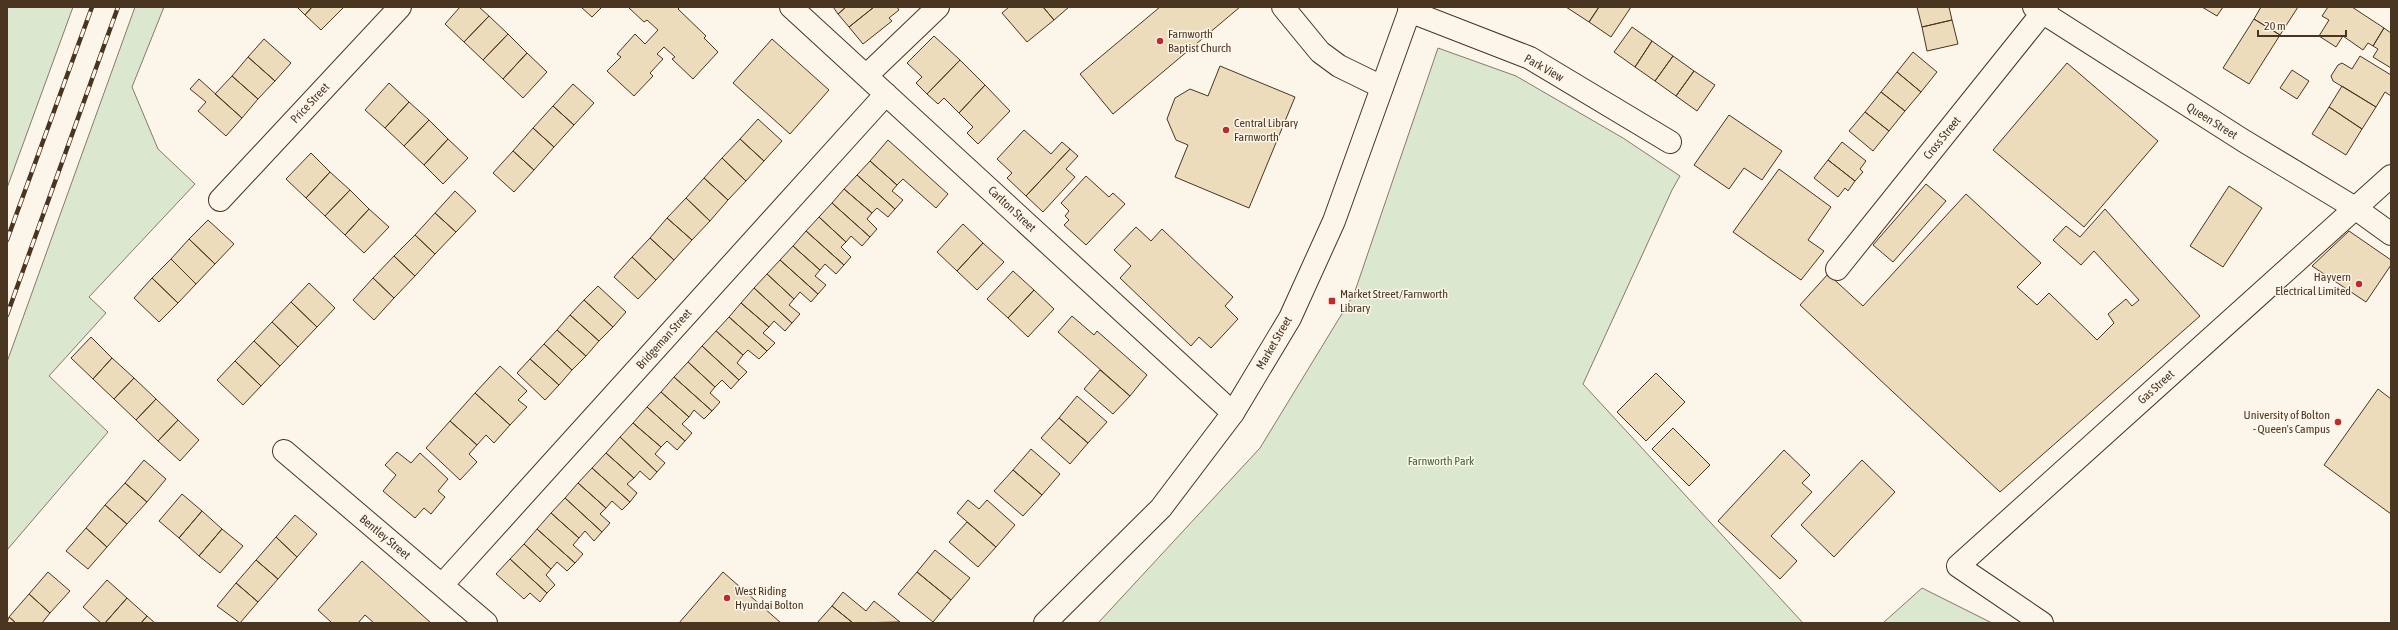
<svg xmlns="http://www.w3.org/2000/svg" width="2398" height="630" viewBox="0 0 2398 630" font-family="'Asap Condensed',sans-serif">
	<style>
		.green { fill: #dce7d0; stroke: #887966 }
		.building { fill: #ecdcbc; stroke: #4a3520 }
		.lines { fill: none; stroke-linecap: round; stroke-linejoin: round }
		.minor-casing { stroke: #4a3520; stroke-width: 24 }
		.major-casing { stroke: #4a3520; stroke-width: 24 }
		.minor { stroke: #fbf6e9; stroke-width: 22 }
		.major { stroke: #fbf6e9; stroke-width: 22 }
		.rail-casing { stroke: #4a3520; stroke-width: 4.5 }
		.rail { stroke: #fbf6e9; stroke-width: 3; stroke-dasharray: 9; stroke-linecap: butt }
		.poi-dot { fill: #c62828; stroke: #fbf6e9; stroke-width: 1.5 }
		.labels { text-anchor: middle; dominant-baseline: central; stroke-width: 3; stroke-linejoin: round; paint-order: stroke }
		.poi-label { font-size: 12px; fill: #4a3520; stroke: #fbf6e9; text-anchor: start }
		.street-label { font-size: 12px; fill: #4a3520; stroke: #fbf6e9 }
		.park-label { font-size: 12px; fill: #436837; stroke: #fbf6e9 }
	</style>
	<rect width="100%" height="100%" fill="#fbf6e9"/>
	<path class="green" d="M 7,7 L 73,7 L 7,188 Z
		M 135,7 L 164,7 L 132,87 L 158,149 L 195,184 L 89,297 L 106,313 L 49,376 L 108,432 L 7,550 L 7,362 Z
		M 1438,48 L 1516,76 L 1623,138 L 1680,176 L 1672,190 L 1583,384 L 1803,623 L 1098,623 L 1260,448 L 1354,294 Z
		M 1922,588 L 1992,623 L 1883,623 Z"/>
	<path class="building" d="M 297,7 L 312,7 L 305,15 Z
		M 312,7 L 344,7 L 321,30 L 305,15 Z
		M 460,7 L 479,7 L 489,16 L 464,42 L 445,24 Z
		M 581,7 L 602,7 L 592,17 Z
		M 628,7 L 680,7 L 678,9 L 706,36 L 704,38 L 718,52 L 693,79 L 672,59 L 675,57 L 664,47 L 657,54 L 663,59 L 650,73 L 653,76 L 634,96 L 607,71 L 621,57 L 617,54 L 635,34 L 645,44 L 658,30 L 647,20 L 644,22 Z
		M 833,7 L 846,7 L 838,14 Z
		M 846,7 L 874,7 L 849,27 L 838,14 Z
		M 874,7 L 897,7 L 899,10 L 889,18 L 892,21 L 863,44 L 849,27 Z
		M 1009,7 L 1043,7 L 1054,20 L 1027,42 L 1002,13 Z
		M 1043,7 L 1069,7 L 1054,20 Z
		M 1160,7 L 1240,7 L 1113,114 L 1080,74 Z
		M 1566,7 L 1599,7 L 1589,22 Z
		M 1599,7 L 1631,7 L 1611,37 L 1589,22 Z
		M 1917,7 L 1949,7 L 1952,20 L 1922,27 Z
		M 2202,7 L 2223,7 L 2217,16 Z
		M 2261,7 L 2298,7 L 2280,35 L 2254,19 Z
		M 2328,7 L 2352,7 L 2384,28 L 2373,46 L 2368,43 L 2363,50 L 2343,36 L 2336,47 L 2319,36 L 2329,20 L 2322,16 Z
		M 489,16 L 508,34 L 483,60 L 464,42 Z
		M 2254,19 L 2280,35 L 2249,84 L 2223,68 Z
		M 1952,20 L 1958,44 L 1927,51 L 1922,27 Z
		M 1632,27 L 1652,41 L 1635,67 L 1614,52 Z
		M 2384,28 L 2391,33 L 2391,68 L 2373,57 L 2378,49 L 2373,46 Z
		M 508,34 L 527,53 L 503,79 L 483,60 Z
		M 934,36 L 960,60 L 927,94 L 916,83 L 922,77 L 907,63 Z
		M 264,39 L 291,63 L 275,81 L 248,57 Z
		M 772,39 L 829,90 L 790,134 L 733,83 Z
		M 1652,41 L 1673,56 L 1655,81 L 1635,67 Z
		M 1913,52 L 1937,72 L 1921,92 L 1897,72 Z
		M 527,53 L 547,72 L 523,98 L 503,79 Z
		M 1673,56 L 1694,71 L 1676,96 L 1655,81 Z
		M 2360,56 L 2391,75 L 2391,96 L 2385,92 L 2376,107 L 2333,81 L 2331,76 L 2338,65 L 2342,63 L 2352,69 Z
		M 248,57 L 275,81 L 258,99 L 232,76 Z
		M 960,60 L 985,85 L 959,113 L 944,98 L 938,104 L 927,94 Z
		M 2067,63 L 2158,141 L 2084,227 L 1993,150 Z
		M 1220,66 L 1295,97 L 1249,208 L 1175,177 L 1188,145 L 1176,140 L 1167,119 L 1175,98 L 1190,89 L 1208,96 Z
		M 2292,70 L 2309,81 L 2297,99 L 2280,88 Z
		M 1694,71 L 1715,85 L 1697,111 L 1676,96 Z
		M 1897,72 L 1921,92 L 1905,111 L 1881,92 Z
		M 232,76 L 258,99 L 242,118 L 215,94 Z
		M 199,79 L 242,118 L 226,136 L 198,111 L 206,102 L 190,89 Z
		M 389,83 L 409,102 L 385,128 L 365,110 Z
		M 573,84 L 594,103 L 574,125 L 553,106 Z
		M 985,85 L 1010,111 L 978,144 L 967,133 L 973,127 L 959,113 Z
		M 2342,86 L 2376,107 L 2362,129 L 2329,107 Z
		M 1881,92 L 1905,111 L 1889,131 L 1865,112 Z
		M 409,102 L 429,120 L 404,146 L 385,128 Z
		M 553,106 L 574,125 L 554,147 L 533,128 Z
		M 2329,107 L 2362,129 L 2346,155 L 2312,134 Z
		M 1865,112 L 1889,131 L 1873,151 L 1849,131 Z
		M 1729,115 L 1782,151 L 1762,180 L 1744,168 L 1729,189 L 1694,165 Z
		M 758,119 L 782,141 L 764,161 L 740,139 Z
		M 429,120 L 448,139 L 424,165 L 404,146 Z
		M 533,128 L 554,147 L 534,170 L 513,151 Z
		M 1024,130 L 1051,154 L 1062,142 L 1070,149 L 1026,196 L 1007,178 L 1012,173 L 997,159 Z
		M 448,139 L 468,158 L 443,184 L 424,165 Z
		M 740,139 L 764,161 L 746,181 L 722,158 Z
		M 888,140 L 948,194 L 936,208 L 903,179 L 897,185 L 870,161 Z
		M 1842,142 L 1866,161 L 1860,169 L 1863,172 L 1855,181 L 1828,160 Z
		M 1070,149 L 1078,156 L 1066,169 L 1075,177 L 1043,212 L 1026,196 Z
		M 513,151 L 534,170 L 514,192 L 493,173 Z
		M 311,153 L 330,172 L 306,198 L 286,179 Z
		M 722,158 L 746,181 L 728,200 L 704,178 Z
		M 1828,160 L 1855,181 L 1848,191 L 1845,188 L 1838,197 L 1814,178 Z
		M 870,161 L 897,185 L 892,191 L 903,200 L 895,209 L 857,175 Z
		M 1779,169 L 1831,207 L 1808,240 L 1824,251 L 1801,280 L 1733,232 Z
		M 330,172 L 350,190 L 325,216 L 306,198 Z
		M 857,175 L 895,209 L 888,217 L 877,208 L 872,213 L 844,189 Z
		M 1086,176 L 1109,197 L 1113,193 L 1125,204 L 1086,245 L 1064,225 L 1069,220 L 1065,216 L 1069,211 L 1061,203 Z
		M 704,178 L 728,200 L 710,221 L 686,198 Z
		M 1926,184 L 1946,201 L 1893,262 L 1873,245 Z
		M 2229,186 L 2262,208 L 2223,267 L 2190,246 Z
		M 844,189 L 872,213 L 867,219 L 877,229 L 870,237 L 832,203 Z
		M 350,190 L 369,209 L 345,235 L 325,216 Z
		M 455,191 L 476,211 L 456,232 L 435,213 Z
		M 1966,194 L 2041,263 L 2017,287 L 2037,305 L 2049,293 L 2097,340 L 2114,323 L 2108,314 L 2126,299 L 2132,306 L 2139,300 L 2094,251 L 2081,265 L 2053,240 L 2066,226 L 2080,237 L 2105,209 L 2200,316 L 2000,492 L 1800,305 L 1828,274 L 1863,306 Z
		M 686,198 L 710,221 L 692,240 L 667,218 Z
		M 832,203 L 870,237 L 862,246 L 851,236 L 846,242 L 819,217 Z
		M 369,209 L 389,227 L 364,253 L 345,235 Z
		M 435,213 L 456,232 L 435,254 L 415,235 Z
		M 819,217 L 846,242 L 841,247 L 851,257 L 844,265 L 806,231 Z
		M 667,218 L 692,240 L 674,260 L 650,238 Z
		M 208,220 L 234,244 L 215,264 L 189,239 Z
		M 963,224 L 983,243 L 957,271 L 937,252 Z
		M 1136,227 L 1151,241 L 1162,229 L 1233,297 L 1225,306 L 1238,319 L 1211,348 L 1199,337 L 1191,346 L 1120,278 L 1131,266 L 1114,250 Z
		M 806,231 L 844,265 L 836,274 L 825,264 L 820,270 L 793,246 Z
		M 2349,231 L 2391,260 L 2391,265 L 2366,302 L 2312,266 Z
		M 415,235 L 435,254 L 415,276 L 394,256 Z
		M 650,238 L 674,260 L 656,280 L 632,257 Z
		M 189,239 L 215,264 L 196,284 L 171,259 Z
		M 983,243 L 1004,262 L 977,290 L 957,271 Z
		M 793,246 L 820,270 L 815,276 L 826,285 L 818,294 L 780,260 Z
		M 394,256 L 415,276 L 394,298 L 373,278 Z
		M 632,257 L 656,280 L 638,299 L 614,277 Z
		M 171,259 L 196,284 L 178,303 L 152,278 Z
		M 780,260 L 818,294 L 811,302 L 800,292 L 794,299 L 767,274 Z
		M 1013,271 L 1034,290 L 1008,318 L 987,299 Z
		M 767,274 L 794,299 L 789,305 L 800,314 L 792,323 L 754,288 Z
		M 152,278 L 178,303 L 159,322 L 134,298 Z
		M 373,278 L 394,298 L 374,320 L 353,300 Z
		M 309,283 L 335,308 L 317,327 L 291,302 Z
		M 598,286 L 626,312 L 613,327 L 584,300 Z
		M 754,288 L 792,323 L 785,331 L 774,321 L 769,327 L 741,303 Z
		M 1034,290 L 1054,309 L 1028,337 L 1008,318 Z
		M 584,300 L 613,327 L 599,341 L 570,315 Z
		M 291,302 L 317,327 L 298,347 L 272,322 Z
		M 741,303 L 769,327 L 763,333 L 775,343 L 767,351 L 729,317 Z
		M 570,315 L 599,341 L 586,356 L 557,330 Z
		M 1072,316 L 1094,335 L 1097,331 L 1147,375 L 1130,396 L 1058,332 Z
		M 729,317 L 767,351 L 759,359 L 748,350 L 743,355 L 716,331 Z
		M 272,322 L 298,347 L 280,366 L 254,341 Z
		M 557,330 L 586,356 L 572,370 L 544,344 Z
		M 716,331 L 743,355 L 737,363 L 747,372 L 739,380 L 702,346 Z
		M 91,337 L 112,358 L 93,379 L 71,358 Z
		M 254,341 L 280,366 L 261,386 L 235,361 Z
		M 544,344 L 572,370 L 559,385 L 530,359 Z
		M 702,346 L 739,380 L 731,389 L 722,380 L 715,387 L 688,362 Z
		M 112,358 L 134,378 L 114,399 L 93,379 Z
		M 530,359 L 559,385 L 545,400 L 517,373 Z
		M 235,361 L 261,386 L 243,405 L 217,380 Z
		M 688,362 L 715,387 L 710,393 L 720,402 L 712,411 L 674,377 Z
		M 500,366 L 527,391 L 518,400 L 527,407 L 510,425 L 475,393 Z
		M 1100,370 L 1130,396 L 1113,414 L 1084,389 Z
		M 1656,373 L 1685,402 L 1646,441 L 1617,412 Z
		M 674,377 L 712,411 L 704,419 L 694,410 L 689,417 L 661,392 Z
		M 134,378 L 156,399 L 136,420 L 114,399 Z
		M 2378,389 L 2391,399 L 2391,514 L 2324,465 Z
		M 661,392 L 689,417 L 682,424 L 692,433 L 685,441 L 647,407 Z
		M 475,393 L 510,425 L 494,443 L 486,435 L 477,445 L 450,421 Z
		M 1077,396 L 1107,422 L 1088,443 L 1059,418 Z
		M 156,399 L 178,420 L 158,441 L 136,420 Z
		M 647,407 L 685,441 L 677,450 L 667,441 L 661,447 L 633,423 Z
		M 1059,418 L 1088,443 L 1070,464 L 1041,438 Z
		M 178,420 L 199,440 L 180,461 L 158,441 Z
		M 450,421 L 477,445 L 469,454 L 477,462 L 460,480 L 426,448 Z
		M 633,423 L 661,447 L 655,454 L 665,463 L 657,472 L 620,437 Z
		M 1673,428 L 1710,465 L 1689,486 L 1652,449 Z
		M 620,437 L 657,472 L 650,480 L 640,471 L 634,478 L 606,453 Z
		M 1031,449 L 1060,474 L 1042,495 L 1013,470 Z
		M 1784,450 L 1810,475 L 1802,483 L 1812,492 L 1771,536 L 1797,561 L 1780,579 L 1718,521 Z
		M 397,452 L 411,463 L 420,453 L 448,479 L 438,491 L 445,497 L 431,514 L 424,508 L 415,518 L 383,491 L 396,475 L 385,465 Z
		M 606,453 L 634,478 L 627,484 L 637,493 L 630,502 L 592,468 Z
		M 144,460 L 166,479 L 147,502 L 125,483 Z
		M 1862,460 L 1895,492 L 1834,557 L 1801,525 Z
		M 592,468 L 630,502 L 622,510 L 612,501 L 606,508 L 578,483 Z
		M 1013,470 L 1042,495 L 1023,516 L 994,491 Z
		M 125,483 L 147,502 L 127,524 L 105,505 Z
		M 578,483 L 606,508 L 600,514 L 610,523 L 602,532 L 565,498 Z
		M 182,494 L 202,511 L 179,538 L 159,521 Z
		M 565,498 L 602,532 L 594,541 L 585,531 L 579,538 L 551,513 Z
		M 968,500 L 979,509 L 987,500 L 1015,525 L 996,547 L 957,513 Z
		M 105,505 L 127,524 L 107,547 L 86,528 Z
		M 202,511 L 222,529 L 199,556 L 179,538 Z
		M 551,513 L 579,538 L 573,545 L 583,554 L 575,563 L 537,529 Z
		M 295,515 L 317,534 L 297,557 L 276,537 Z
		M 967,522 L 996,547 L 978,567 L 949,542 Z
		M 86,528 L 107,547 L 88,569 L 66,551 Z
		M 222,529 L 243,546 L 220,573 L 199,556 Z
		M 537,529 L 575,563 L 567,571 L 557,562 L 551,569 L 524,544 Z
		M 276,537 L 297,557 L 278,579 L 256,560 Z
		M 524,544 L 551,569 L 546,575 L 555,585 L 547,593 L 510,559 Z
		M 935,550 L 970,578 L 951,600 L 917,572 Z
		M 510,559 L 547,593 L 540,602 L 530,593 L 524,599 L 496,574 Z
		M 256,560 L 278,579 L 258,602 L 236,583 Z
		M 362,561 L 431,623 L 374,623 L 365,615 L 358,623 L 332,623 L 318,610 Z
		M 48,572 L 70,591 L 50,613 L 29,594 Z
		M 723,572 L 781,623 L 679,623 Z
		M 917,572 L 951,600 L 933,622 L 898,594 Z
		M 107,580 L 127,598 L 105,623 L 101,623 L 83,607 Z
		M 236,583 L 258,602 L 240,623 L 217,606 Z
		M 843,592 L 866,611 L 874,601 L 900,622 L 853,623 L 832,606 Z
		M 29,594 L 50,613 L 42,623 L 16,623 L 9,617 Z
		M 127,598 L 147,616 L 141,623 L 105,623 Z
		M 832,606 L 853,623 L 817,623 Z
		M 147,616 L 155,623 L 141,623 Z
		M 9,617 L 16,623 L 7,623 Z"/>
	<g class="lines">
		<g class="minor-casing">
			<path id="minor" d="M 791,7 L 1233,413
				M 1283,7 L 1320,52 L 1339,66 L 1382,87
				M 2034,7 L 2244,141 L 2355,208 L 2391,234
				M 1409,11 L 1530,58 L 1670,142
				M 866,76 L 938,7
				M 220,200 L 400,7
				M 1837,269 L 2047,7
				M 284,451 L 486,623
				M 442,585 L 886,94
				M 2042,623 L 1958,566 L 2391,176"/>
		</g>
		<g class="major-casing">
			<path id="major" d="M 1045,623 L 1161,508 L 1233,413 L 1290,318 L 1334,221 L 1411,7"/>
		</g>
		<use href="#minor" class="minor"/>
		<use href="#major" class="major"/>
		<g class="rail-casing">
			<path id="rail" d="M 7,240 L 92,7
				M 7,315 L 118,7"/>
		</g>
		<use href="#rail" class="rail"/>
	</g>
	<g class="poi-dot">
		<circle cx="1160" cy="41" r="4"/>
		<circle cx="1226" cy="130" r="4"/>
		<circle cx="2359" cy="284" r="4"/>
		<rect x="1328" y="297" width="8" height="8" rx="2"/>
		<circle cx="2338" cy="422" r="4"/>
		<circle cx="727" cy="598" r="4"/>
	</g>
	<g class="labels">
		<g class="poi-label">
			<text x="1168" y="34">Farnworth<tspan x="1168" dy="14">Baptist Church</tspan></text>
			<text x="1234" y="123">Central Library<tspan x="1234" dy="14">Farnworth</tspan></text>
			<text x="2351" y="277" text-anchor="end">Hayvern<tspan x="2351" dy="14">Electrical Limited</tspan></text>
			<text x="1340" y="294">Market Street/Farnworth<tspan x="1340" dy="14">Library</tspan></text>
			<text x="2330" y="415" text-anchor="end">University of Bolton<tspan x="2330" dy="14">- Queen's Campus</tspan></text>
			<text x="735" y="591">West Riding<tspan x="735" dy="14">Hyundai Bolton</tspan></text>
		</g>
		<g class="street-label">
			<text transform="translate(1544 68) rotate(29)">Park View</text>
			<text transform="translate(310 103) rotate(-47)">Price Street</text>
			<text transform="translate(2212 121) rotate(32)">Queen Street</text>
			<text transform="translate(1942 138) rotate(-51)">Cross Street</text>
			<text transform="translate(1012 209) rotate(43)">Carlton Street</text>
			<text transform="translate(664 339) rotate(-48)">Bridgeman Street</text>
			<text transform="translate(1274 343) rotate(-60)">Market Street</text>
			<text transform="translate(2156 387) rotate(-42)">Gas Street</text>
			<text transform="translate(385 537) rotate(40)">Bentley Street</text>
		</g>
		<g class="park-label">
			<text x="1441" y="461">Farnworth Park</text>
		</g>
	</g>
	<rect width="2398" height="630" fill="none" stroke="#4a3520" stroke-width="16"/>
	<path d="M2258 30v6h88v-6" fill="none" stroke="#4a3520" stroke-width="2"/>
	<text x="2264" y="30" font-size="12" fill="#4a3520" stroke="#fbf6e9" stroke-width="3" paint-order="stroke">20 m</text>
</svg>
